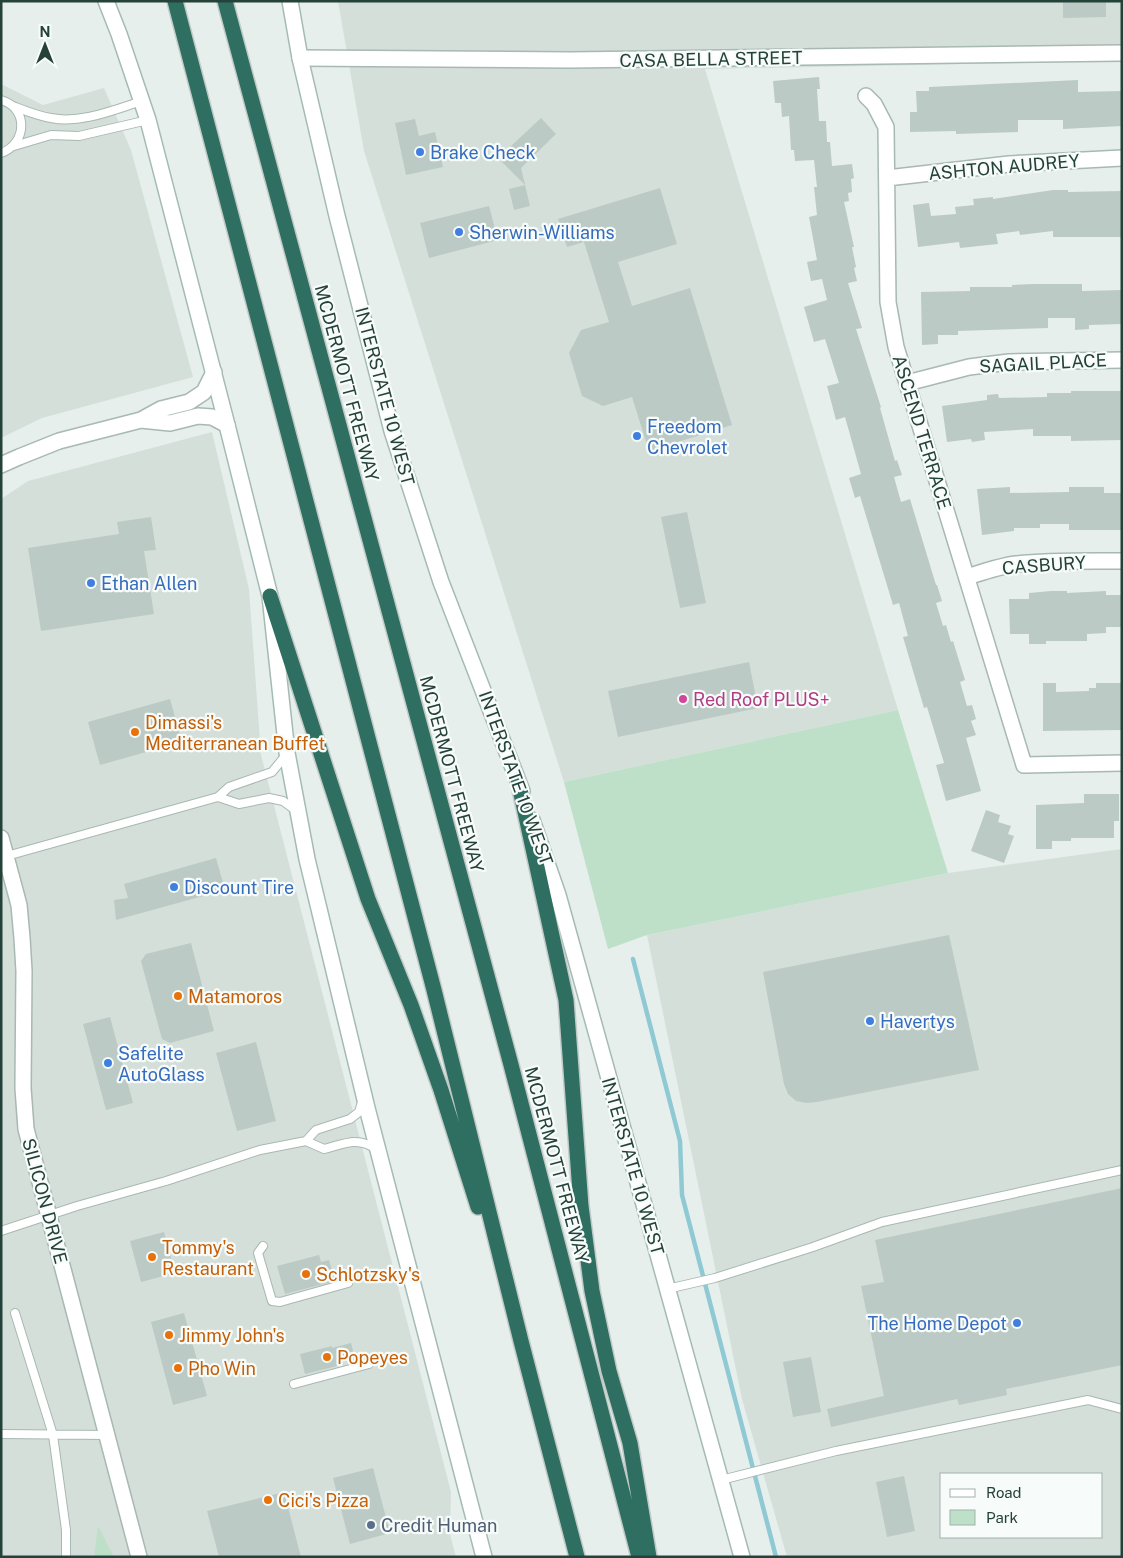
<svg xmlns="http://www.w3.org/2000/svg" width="1123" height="1558" viewBox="0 0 1123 1558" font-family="'Public Sans',sans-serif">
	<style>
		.built { fill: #d4dfda; fill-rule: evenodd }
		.green { fill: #bfe0c8 }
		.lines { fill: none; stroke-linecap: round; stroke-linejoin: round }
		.stream { stroke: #8ec9d4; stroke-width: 4.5 }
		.building { fill: #bbcac4 }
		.lane-casing { stroke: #a8b8b2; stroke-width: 10 }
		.street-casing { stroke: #a8b8b2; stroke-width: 18 }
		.secondary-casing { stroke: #a4bbb3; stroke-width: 18 }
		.highway-casing { stroke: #c2cac8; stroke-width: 18 }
		.lane { stroke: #fff; stroke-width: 8 }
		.street { stroke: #fff; stroke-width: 15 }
		.secondary { stroke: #fff; stroke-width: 15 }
		.highway { stroke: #2f6f62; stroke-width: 15 }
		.shop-dot { fill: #3f7fe0; stroke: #f7fbf9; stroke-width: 2 }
		.hotel-dot { fill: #d1479c; stroke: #f7fbf9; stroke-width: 2 }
		.food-dot { fill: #e8710a; stroke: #f7fbf9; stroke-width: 2 }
		.service-dot { fill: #5c6f8a; stroke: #f7fbf9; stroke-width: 2 }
		.labels { text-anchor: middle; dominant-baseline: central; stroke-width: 4.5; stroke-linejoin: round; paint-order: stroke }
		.street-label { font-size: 18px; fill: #24423a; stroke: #f7fbf9 }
		.shop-label { font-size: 18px; fill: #366cbe; stroke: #f7fbf9; text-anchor: start }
		.hotel-label { font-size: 18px; fill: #b23c85; stroke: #f7fbf9; text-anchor: start }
		.food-label { font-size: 18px; fill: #c56008; stroke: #f7fbf9; text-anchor: start }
		.service-label { font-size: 18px; fill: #4e5e75; stroke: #f7fbf9; text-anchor: start }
	</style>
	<rect width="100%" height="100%" fill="#e6efeb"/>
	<path class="built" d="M 338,1 L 1122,1 L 1122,61 L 705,69 L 898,710 L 564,782 L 364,151 Z
		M 1,84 L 43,105 L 104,88 L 131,150 L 193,377 L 42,418 L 1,438 Z
		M 212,432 L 249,589 L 261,755 L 451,1492 L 450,1534 L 456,1557 L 1,1557 L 1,499 L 28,481 Z
		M 1122,849 L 1122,1557 L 787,1557 L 742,1399 L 647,935 L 948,873 ZM 942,1474 L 1102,1474 L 1102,1537 L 942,1537 Z"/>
	<path class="green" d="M 898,710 L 948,873 L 647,935 L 608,949 L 564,782 Z
		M 98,1526 L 114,1557 L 94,1557 Z"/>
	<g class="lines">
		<path class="stream" d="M 633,959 L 680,1141 L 682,1195 L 776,1557"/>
	</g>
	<path class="building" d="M 1063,1 L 1106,1 L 1106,17 L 1063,18 Z
		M 819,77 L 820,89 L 817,89 L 819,121 L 826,121 L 827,142 L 830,142 L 832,166 L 852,164 L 854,178 L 851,179 L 852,192 L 848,193 L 849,201 L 844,202 L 854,247 L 852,247 L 856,267 L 854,268 L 857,281 L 848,283 L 862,328 L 856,329 L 881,407 L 880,408 L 895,461 L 897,460 L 902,475 L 894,477 L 901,502 L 910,499 L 936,585 L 937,585 L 942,601 L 936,603 L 943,626 L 946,625 L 951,642 L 953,641 L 965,680 L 960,682 L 967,706 L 972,705 L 976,719 L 971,721 L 976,735 L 966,738 L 981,791 L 946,801 L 936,765 L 944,763 L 927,707 L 924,708 L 903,637 L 908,636 L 899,603 L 893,605 L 860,496 L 855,498 L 849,478 L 861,474 L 845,417 L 836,420 L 827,386 L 839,383 L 825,339 L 814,342 L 804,307 L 827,300 L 822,279 L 811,281 L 807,262 L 817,260 L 809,217 L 817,215 L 814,187 L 817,187 L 814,160 L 795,161 L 794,150 L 791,150 L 789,116 L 782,117 L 781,103 L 775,103 L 773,81 Z
		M 1078,80 L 1078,92 L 1122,91 L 1122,126 L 1063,129 L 1063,120 L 1018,120 L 1018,132 L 956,134 L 956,131 L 910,132 L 910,112 L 917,112 L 916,91 L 929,91 L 929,87 Z
		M 541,118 L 556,134 L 521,168 L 530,206 L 514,210 L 509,189 L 525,185 L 498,158 Z
		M 415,119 L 419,136 L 435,132 L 443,167 L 406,175 L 395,123 Z
		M 660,188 L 677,244 L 618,262 L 627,290 L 632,306 L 690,288 L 732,425 L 649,451 L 632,397 L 603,406 L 582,396 L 569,353 L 581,330 L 609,322 L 584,242 L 567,247 L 558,219 Z
		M 1053,190 L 1068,190 L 1068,192 L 1122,191 L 1122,237 L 1053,237 L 1053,231 L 1020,235 L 1019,231 L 996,234 L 998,244 L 960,248 L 959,242 L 918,247 L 913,205 L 929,203 L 931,216 L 956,214 L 955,207 L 974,205 L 973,199 L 993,197 L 993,199 Z
		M 489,206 L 498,240 L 429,258 L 420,223 Z
		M 1034,284 L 1082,284 L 1082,291 L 1122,290 L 1122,324 L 1089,325 L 1089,329 L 1075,330 L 1075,318 L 1048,318 L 1048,328 L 958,331 L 958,335 L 938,335 L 938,344 L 922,345 L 921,292 L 970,291 L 970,287 L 1012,287 L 1012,285 Z
		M 1071,391 L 1122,391 L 1122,440 L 1071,441 L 1071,436 L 1033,436 L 1033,429 L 984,432 L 985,440 L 972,442 L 971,439 L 947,442 L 942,406 L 987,400 L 987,395 L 998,394 L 999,398 L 1047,397 L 1047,393 L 1071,393 Z
		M 1010,487 L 1010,493 L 1069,492 L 1069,487 L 1104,487 L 1104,493 L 1122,493 L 1122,530 L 1069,530 L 1069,524 L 1040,524 L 1040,528 L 1014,528 L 1014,531 L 982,535 L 977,489 Z
		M 687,512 L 706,603 L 680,608 L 661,517 Z
		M 151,517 L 156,550 L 144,551 L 154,614 L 41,631 L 28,548 L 119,534 L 117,522 Z
		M 1051,591 L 1067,591 L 1067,593 L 1106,591 L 1106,595 L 1121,595 L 1122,627 L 1106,627 L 1106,633 L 1087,634 L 1087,641 L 1046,641 L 1046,644 L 1029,644 L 1029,634 L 1010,634 L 1009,599 L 1029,599 L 1029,593 Z
		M 749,662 L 758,708 L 618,737 L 608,691 Z
		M 1043,683 L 1056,683 L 1056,692 L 1089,691 L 1089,688 L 1096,688 L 1096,683 L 1122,683 L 1122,730 L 1043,731 Z
		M 170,699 L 182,742 L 100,765 L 88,722 Z
		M 1084,794 L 1119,794 L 1119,821 L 1114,821 L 1114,838 L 1071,838 L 1071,841 L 1052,841 L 1052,849 L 1036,849 L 1036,805 L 1084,803 Z
		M 986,810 L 1000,815 L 998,822 L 1011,826 L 1008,834 L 1014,836 L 1004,863 L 971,851 Z
		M 216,858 L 225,890 L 116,920 L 114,900 L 128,898 L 124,884 Z
		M 949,935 L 979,1070 L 817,1102 L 806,1103 L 796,1101 L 788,1094 L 784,1084 L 763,972 Z
		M 191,943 L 214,1031 L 170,1043 L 162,1039 L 141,961 L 146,954 Z
		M 110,1017 L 133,1103 L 106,1110 L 83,1024 Z
		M 256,1042 L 276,1121 L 237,1131 L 216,1053 Z
		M 1122,1188 L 1122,1365 L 1006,1389 L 1007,1395 L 959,1405 L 957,1399 L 831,1427 L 827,1409 L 884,1396 L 861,1286 L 884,1282 L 875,1240 Z
		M 164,1232 L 175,1273 L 141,1282 L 130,1241 Z
		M 319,1255 L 321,1262 L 329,1260 L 335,1281 L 285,1294 L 277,1266 Z
		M 184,1313 L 207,1396 L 173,1405 L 151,1322 Z
		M 351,1343 L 355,1359 L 340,1363 L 341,1365 L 305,1374 L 300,1354 L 332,1346 L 332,1348 Z
		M 811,1357 L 821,1412 L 793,1417 L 783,1362 Z
		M 373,1468 L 390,1533 L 350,1544 L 333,1478 Z
		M 904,1476 L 915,1531 L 887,1537 L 876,1482 Z
		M 284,1492 L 301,1557 L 219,1557 L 207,1511 Z"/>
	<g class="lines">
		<g class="lane-casing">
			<path id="lane" d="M 1,100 C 29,108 27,144 1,153
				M 13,106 C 26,111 38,116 51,118 C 81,124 113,110 142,101
				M 14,146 L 51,135 L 79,136 L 148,120
				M 218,797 L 239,804 L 269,798 L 283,801 L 298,812
				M 3,857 L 218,797 L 229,787 L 272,772 L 286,755
				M 306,1141 L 324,1149 C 344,1144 357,1136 376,1149
				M 1,1231 L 77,1206 L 166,1181 L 260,1150 L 306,1141 L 316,1130 L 350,1119 L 359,1112 L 362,1102
				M 263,1246 L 258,1253 L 272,1301 L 280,1302 L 348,1283
				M 667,1289 L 715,1278 L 813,1247 L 882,1222 L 1122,1170
				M 15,1313 L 53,1435 L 66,1530 L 66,1557
				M 294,1384 L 369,1364
				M 1,1434 L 107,1435
				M 721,1480 L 836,1451 L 1088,1400 L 1122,1409"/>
		</g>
		<g class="street-casing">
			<path id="street" d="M 300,58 L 570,60 L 1122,53
				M 866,96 L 874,104 L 886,127 L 888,302 L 896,347 L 1024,765 L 1122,763
				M 887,178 L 1009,164 L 1122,158
				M 907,383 L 969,367 L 1009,362 L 1122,360
				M 141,420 L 170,423 L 198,416 L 212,417 L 227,425
				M 1,465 L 19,457 L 59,441 L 141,420 L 161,409 L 189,402 L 204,392 L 214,372
				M 967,577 C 983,572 1000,566 1016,564 C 1051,560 1087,561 1122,561
				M 1,838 L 19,905 L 22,938 L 24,971 L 23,1088 L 26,1129 L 139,1557"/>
		</g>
		<g class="secondary-casing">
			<path id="secondary" d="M 106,1 L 119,34 L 148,120 L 227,425 L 270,596 L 287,753 L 307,859 L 367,1108 L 484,1557
				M 290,1 L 300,58 L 337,216 L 392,431 L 441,582 L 522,791
				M 532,820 L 558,895 L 742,1557"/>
		</g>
		<g class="highway-casing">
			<path id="highway" d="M 175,1 L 434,990 L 521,1341 L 577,1557
				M 225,1 L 510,1061 L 639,1557
				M 270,596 L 368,899 L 411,1005 L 441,1090 L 478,1207
				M 518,780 L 566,1000 L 581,1206 L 592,1291 L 609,1371 L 630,1443 L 649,1557"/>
		</g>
		<use href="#lane" class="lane"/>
		<use href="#street" class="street"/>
		<use href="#secondary" class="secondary"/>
		<use href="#highway" class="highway"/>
	</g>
	<g class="shop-dot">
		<circle cx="420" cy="152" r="5"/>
		<circle cx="459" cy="232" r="5"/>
		<circle cx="637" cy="436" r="5"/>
		<circle cx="91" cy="583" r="5"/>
		<circle cx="174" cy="887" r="5"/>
		<circle cx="870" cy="1021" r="5"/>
		<circle cx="108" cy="1063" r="5"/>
		<circle cx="1017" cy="1323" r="5"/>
	</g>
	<circle class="hotel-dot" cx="683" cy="699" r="5"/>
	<g class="food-dot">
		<circle cx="135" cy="732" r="5"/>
		<circle cx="178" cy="996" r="5"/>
		<circle cx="152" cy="1257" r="5"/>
		<circle cx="306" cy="1274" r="5"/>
		<circle cx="169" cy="1335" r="5"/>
		<circle cx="327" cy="1357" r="5"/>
		<circle cx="178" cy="1368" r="5"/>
		<circle cx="268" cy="1500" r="5"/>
	</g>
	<circle class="service-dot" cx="371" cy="1525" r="5"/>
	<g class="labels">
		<g class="street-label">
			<text transform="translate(711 59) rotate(-1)">CASA BELLA STREET</text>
			<text transform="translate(1004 167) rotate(-5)">ASHTON AUDREY</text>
			<text transform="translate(1043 363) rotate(-3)">SAGAIL PLACE</text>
			<text transform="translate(347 383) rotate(75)">MCDERMOTT FREEWAY</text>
			<text transform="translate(385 396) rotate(75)">INTERSTATE 10 WEST</text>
			<text transform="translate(922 432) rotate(73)">ASCEND TERRACE</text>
			<text transform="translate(1044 565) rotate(-4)">CASBURY</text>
			<text transform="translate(452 774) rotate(75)">MCDERMOTT FREEWAY</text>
			<text transform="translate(516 778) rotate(70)">INTERSTATE 10 WEST</text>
			<text transform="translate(557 1165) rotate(75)">MCDERMOTT FREEWAY</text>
			<text transform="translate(633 1166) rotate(74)">INTERSTATE 10 WEST</text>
			<text transform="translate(45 1201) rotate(75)">SILICON DRIVE</text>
		</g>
		<g class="shop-label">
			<text x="430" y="152">Brake Check</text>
			<text x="469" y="232">Sherwin-Williams</text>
			<text x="647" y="426">Freedom<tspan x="647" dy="21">Chevrolet</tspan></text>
			<text x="101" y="583">Ethan Allen</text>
			<text x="184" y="887">Discount Tire</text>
			<text x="880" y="1021">Havertys</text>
			<text x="118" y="1053">Safelite<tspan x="118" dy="21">AutoGlass</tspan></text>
			<text x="1007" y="1323" text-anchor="end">The Home Depot</text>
		</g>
		<g class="hotel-label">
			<text x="693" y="699">Red Roof PLUS+</text>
		</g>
		<g class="food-label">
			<text x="145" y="722">Dimassi's<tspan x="145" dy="21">Mediterranean Buffet</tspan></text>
			<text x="188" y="996">Matamoros</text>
			<text x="162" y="1247">Tommy's<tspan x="162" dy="21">Restaurant</tspan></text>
			<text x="316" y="1274">Schlotzsky's</text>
			<text x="179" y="1335">Jimmy John's</text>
			<text x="337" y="1357">Popeyes</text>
			<text x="188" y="1368">Pho Win</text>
			<text x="278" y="1500">Cici's Pizza</text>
		</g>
		<g class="service-label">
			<text x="381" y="1525">Credit Human</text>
		</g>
	</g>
	<rect width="1123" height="1558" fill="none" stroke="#24423a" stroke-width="5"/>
	<rect x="940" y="1473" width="162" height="65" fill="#f7fbf9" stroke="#a3b1ad"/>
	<rect x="950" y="1489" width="25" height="8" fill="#ffffff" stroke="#a3b1ad"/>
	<text x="986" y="1498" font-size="15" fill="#24423a">Road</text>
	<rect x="950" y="1510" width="25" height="15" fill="#bfe0c8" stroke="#a3b1ad"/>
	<text x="986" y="1523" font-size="15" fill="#24423a">Park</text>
	<g transform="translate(45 45)" stroke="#f7fbf9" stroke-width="4" paint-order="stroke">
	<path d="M0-4L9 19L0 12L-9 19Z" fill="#24423a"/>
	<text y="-8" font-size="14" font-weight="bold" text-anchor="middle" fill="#24423a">N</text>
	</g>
</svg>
